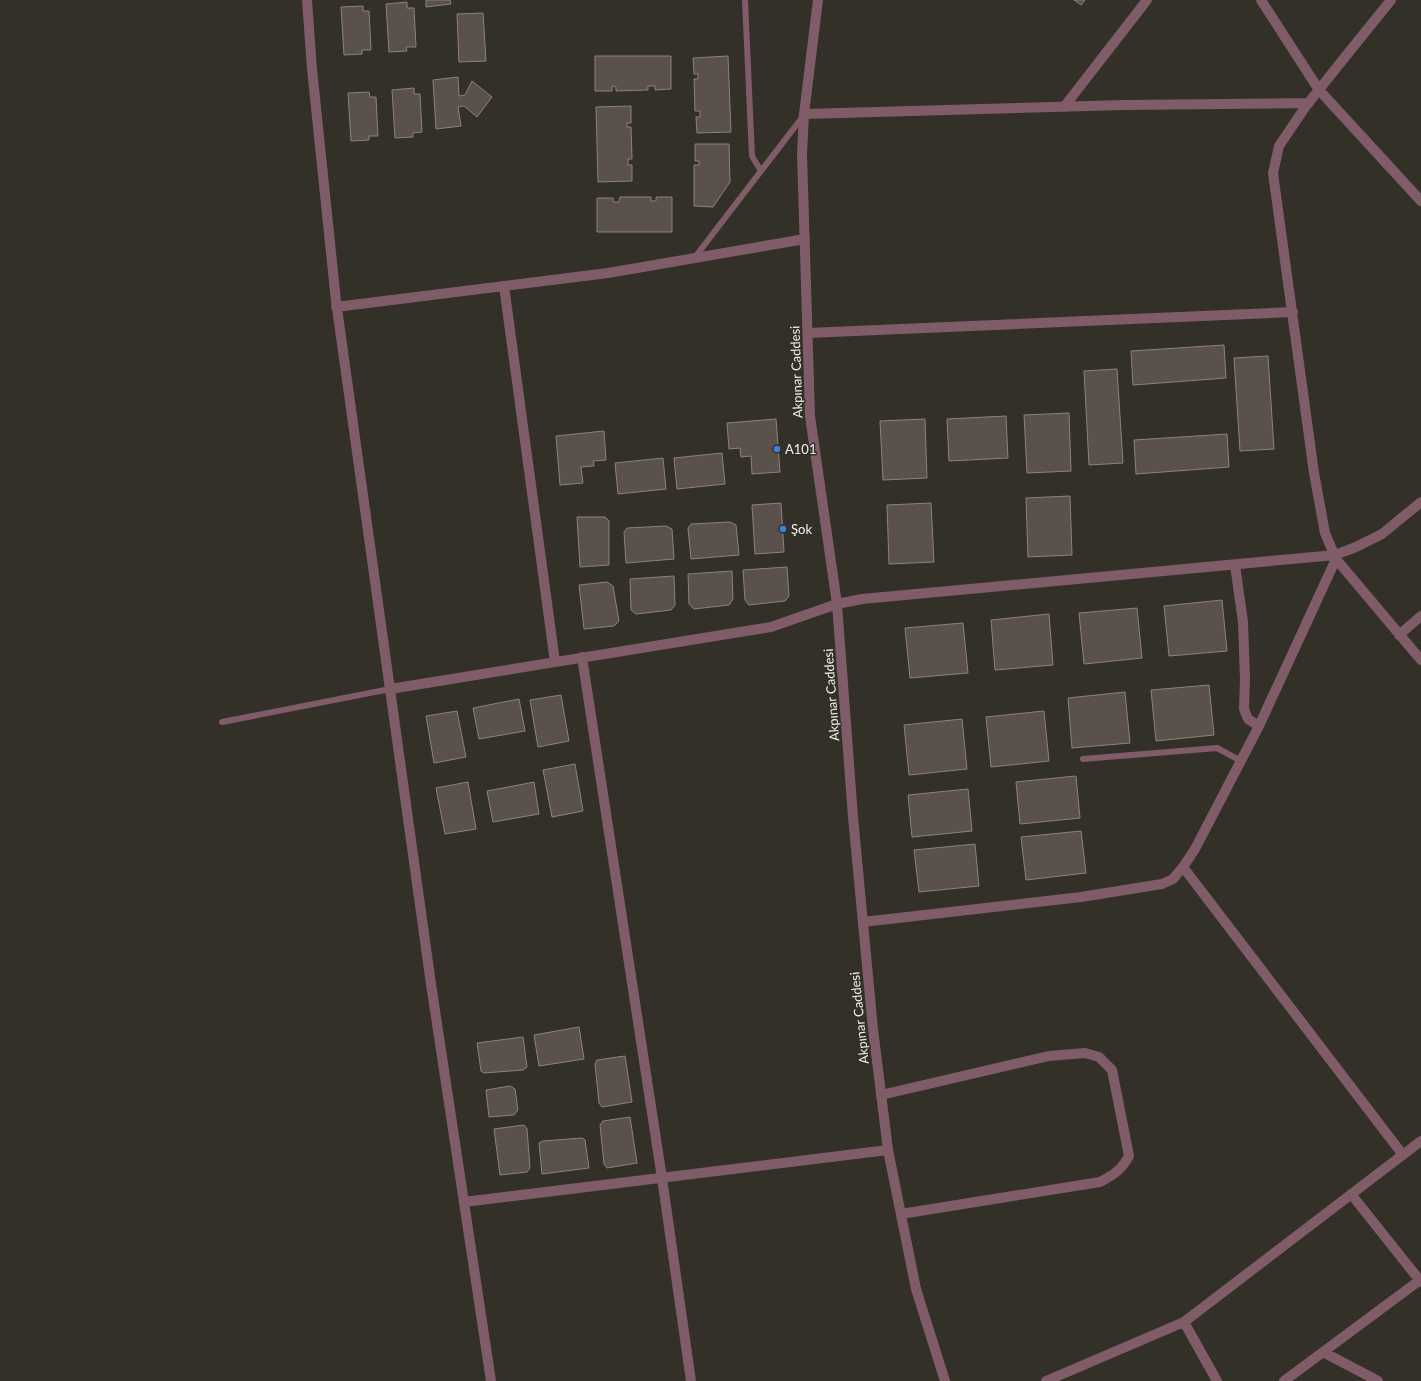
<svg xmlns="http://www.w3.org/2000/svg" width="1421" height="1381" viewBox="0 0 1421 1381" font-family="Lato,sans-serif">
	<style>
		.building { fill: #5a524a; stroke: #8c837b }
		.lines { fill: none; stroke-linecap: round; stroke-linejoin: round }
		.service { stroke: #805c68; stroke-width: 6 }
		.minor { stroke: #805c68; stroke-width: 10 }
		.tertiary { stroke: #805c68; stroke-width: 10 }
		.shop-dot { fill: #3f7fe0; stroke: #333027; stroke-width: 1.5 }
		.labels { text-anchor: middle; dominant-baseline: central; stroke-width: 3; stroke-linejoin: round; paint-order: stroke }
		.street-label { font-size: 13px; fill: #f1f0e9; stroke: #333027 }
		.poi-label { font-size: 13px; fill: #f1f0e9; stroke: #333027; text-anchor: start }
	</style>
	<rect width="100%" height="100%" fill="#333027"/>
	<path class="building" d="M 426,0 L 450,0 L 451,4 L 426,7 Z
		M 1074,0 L 1085,0 L 1081,5 Z
		M 407,2 L 407,8 L 414,8 L 416,47 L 406,47 L 407,51 L 389,52 L 386,4 Z
		M 363,6 L 363,11 L 369,11 L 371,50 L 362,50 L 362,54 L 344,55 L 341,7 Z
		M 483,13 L 486,61 L 459,62 L 457,14 Z
		M 595,56 L 671,56 L 671,89 L 655,90 L 655,86 L 648,86 L 648,90 L 616,91 L 616,87 L 612,86 L 612,91 L 595,91 Z
		M 728,56 L 731,132 L 697,133 L 696,117 L 700,117 L 700,111 L 695,111 L 694,79 L 698,79 L 698,74 L 694,74 L 693,58 Z
		M 458,77 L 459,96 L 465,95 L 472,81 L 492,97 L 477,117 L 464,106 L 458,107 L 461,126 L 436,129 L 433,80 Z
		M 414,88 L 414,94 L 420,94 L 422,132 L 413,133 L 413,137 L 395,138 L 392,90 Z
		M 369,92 L 370,97 L 376,97 L 378,136 L 369,136 L 369,140 L 351,141 L 348,93 Z
		M 631,106 L 631,123 L 627,123 L 627,127 L 631,127 L 632,159 L 628,159 L 628,165 L 632,165 L 632,181 L 598,182 L 596,107 Z
		M 695,144 L 729,144 L 730,182 L 713,207 L 694,206 L 694,165 L 699,165 L 699,161 L 695,161 Z
		M 620,197 L 651,197 L 651,201 L 656,201 L 656,197 L 672,197 L 672,232 L 597,232 L 597,198 L 613,198 L 613,202 L 619,202 Z
		M 1224,345 L 1226,378 L 1133,385 L 1131,351 Z
		M 1268,356 L 1274,449 L 1240,451 L 1234,358 Z
		M 1117,369 L 1123,463 L 1089,465 L 1084,371 Z
		M 1069,413 L 1071,471 L 1027,473 L 1024,415 Z
		M 1006,416 L 1008,458 L 949,461 L 947,419 Z
		M 776,419 L 780,472 L 752,474 L 751,456 L 741,457 L 740,448 L 729,449 L 727,423 Z
		M 925,419 L 927,478 L 883,480 L 880,421 Z
		M 604,431 L 606,460 L 593,461 L 594,466 L 581,467 L 583,483 L 560,485 L 556,436 Z
		M 1227,434 L 1229,467 L 1136,474 L 1134,440 Z
		M 722,453 L 725,484 L 677,489 L 674,458 Z
		M 663,458 L 666,489 L 618,494 L 615,463 Z
		M 1070,496 L 1072,555 L 1028,557 L 1026,498 Z
		M 781,503 L 784,552 L 755,554 L 752,505 Z
		M 931,503 L 934,562 L 889,564 L 887,505 Z
		M 577,517 L 605,517 L 609,521 L 609,565 L 580,567 Z
		M 730,522 L 736,525 L 739,555 L 691,559 L 688,528 L 691,524 Z
		M 666,526 L 672,529 L 674,559 L 626,563 L 624,532 L 627,528 Z
		M 787,567 L 789,596 L 785,601 L 749,605 L 745,600 L 743,570 Z
		M 732,571 L 733,599 L 729,605 L 694,609 L 689,604 L 688,574 Z
		M 674,576 L 675,605 L 671,610 L 636,614 L 631,610 L 630,579 Z
		M 607,582 L 613,586 L 619,621 L 614,626 L 584,629 L 579,585 Z
		M 1222,600 L 1227,651 L 1169,656 L 1164,606 Z
		M 1137,608 L 1142,658 L 1084,664 L 1079,613 Z
		M 1049,614 L 1053,665 L 995,670 L 991,620 Z
		M 963,623 L 968,673 L 910,678 L 905,628 Z
		M 1209,685 L 1214,735 L 1156,741 L 1151,690 Z
		M 1125,692 L 1130,743 L 1072,748 L 1068,698 Z
		M 561,695 L 569,741 L 538,747 L 530,700 Z
		M 519,699 L 525,731 L 479,739 L 473,708 Z
		M 457,711 L 466,757 L 434,763 L 426,716 Z
		M 1044,711 L 1049,761 L 991,767 L 986,717 Z
		M 962,719 L 967,769 L 909,775 L 904,725 Z
		M 575,764 L 583,811 L 552,817 L 543,770 Z
		M 1076,776 L 1080,818 L 1020,824 L 1016,782 Z
		M 468,782 L 476,829 L 445,834 L 436,788 Z
		M 534,782 L 539,814 L 493,822 L 487,791 Z
		M 968,789 L 972,831 L 912,837 L 908,795 Z
		M 1081,831 L 1086,873 L 1026,880 L 1021,837 Z
		M 975,844 L 979,886 L 919,892 L 914,850 Z
		M 579,1027 L 584,1059 L 539,1066 L 534,1035 Z
		M 523,1037 L 527,1067 L 523,1070 L 484,1073 L 481,1071 L 477,1043 Z
		M 625,1056 L 632,1102 L 602,1107 L 599,1103 L 595,1064 L 597,1060 Z
		M 510,1086 L 515,1089 L 518,1110 L 514,1115 L 489,1117 L 486,1090 Z
		M 630,1117 L 637,1163 L 607,1168 L 604,1164 L 600,1125 L 603,1121 Z
		M 524,1125 L 527,1129 L 530,1168 L 527,1172 L 500,1175 L 494,1129 Z
		M 582,1138 L 585,1140 L 589,1168 L 542,1174 L 539,1143 L 543,1141 Z"/>
	<g class="lines">
		<path class="service" d="M 745,0 L 752,156 L 761,171
			M 695,257 L 804,115
			M 222,722 L 390,689
			M 1083,759 L 1217,748 L 1241,761"/>
		<path class="minor" d="M 307,0 L 312,69 L 336,301 L 431,984 L 491,1381
			M 1261,0 L 1319,90 L 1421,201
			M 1391,0 L 1345,57 L 1306,106 L 1279,146 L 1273,173 L 1314,473 L 1325,533 L 1336,559 L 1421,660
			M 1064,107 L 1147,0
			M 804,114 L 1124,105 L 1309,103
			M 504,286 L 555,662
			M 336,307 L 608,273 L 805,239
			M 808,333 L 1293,312
			M 1235,565 L 1243,622 L 1245,679 L 1244,709 L 1248,719 L 1259,726
			M 1399,635 L 1421,616
			M 582,657 L 662,1178 L 691,1381
			M 390,689 L 771,627 L 837,604 L 862,599 L 1335,555 L 1356,547 L 1382,534 L 1421,502
			M 1183,867 L 1403,1155
			M 863,922 L 1081,897 L 1162,884 L 1173,879 L 1183,867 L 1195,849 L 1259,726 L 1336,559
			M 881,1095 L 1049,1056 L 1085,1053 L 1099,1057 L 1112,1070 L 1129,1156 C 1121,1170 1115,1174 1100,1182 L 901,1214
			M 1351,1194 L 1421,1282
			M 464,1202 L 888,1150
			M 1184,1322 L 1217,1381
			M 1323,1352 L 1378,1381
			M 1046,1381 L 1184,1322 L 1421,1141
			M 1284,1381 L 1420,1280"/>
		<path class="tertiary" d="M 818,0 L 804,114 L 802,154 L 810,416 L 837,604 L 853,817 L 873,1029 L 888,1150 L 916,1289 L 945,1381"/>
	</g>
	<g class="shop-dot">
		<circle cx="777" cy="449" r="4"/>
		<circle cx="783" cy="529" r="4"/>
	</g>
	<g class="labels">
		<g class="street-label">
			<text transform="translate(796 372) rotate(-92)">Akpınar Caddesi</text>
			<text transform="translate(831 695) rotate(-94)">Akpınar Caddesi</text>
			<text transform="translate(859 1018) rotate(-96)">Akpınar Caddesi</text>
		</g>
		<g class="poi-label">
			<text x="785" y="449">A101</text>
			<text x="791" y="529">Şok</text>
		</g>
	</g>
</svg>
